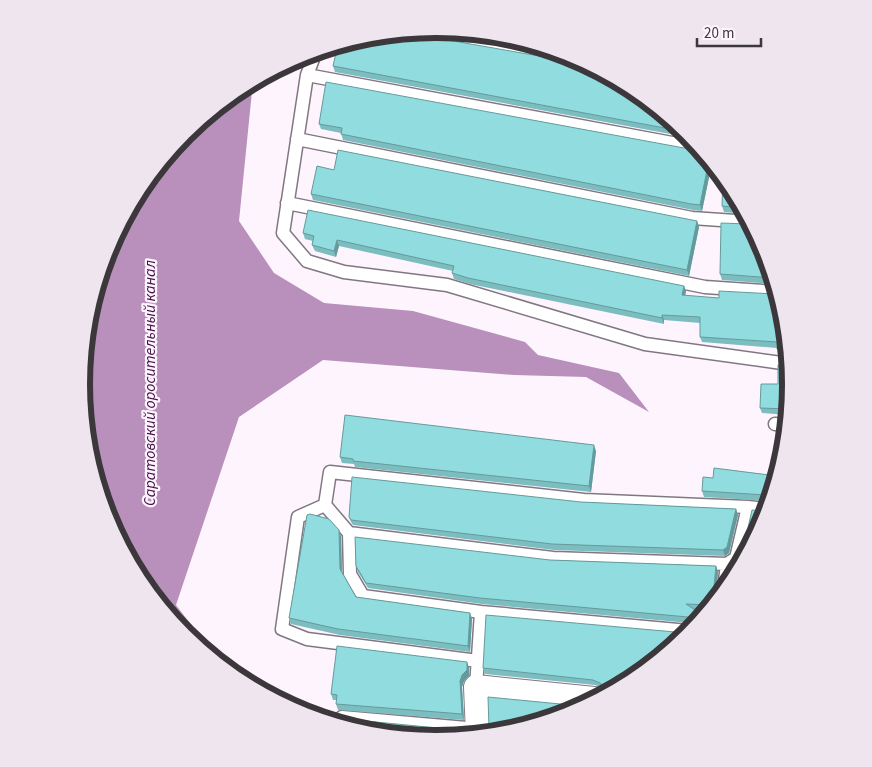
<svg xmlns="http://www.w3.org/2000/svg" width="872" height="767" viewBox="0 0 872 767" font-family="'Source Sans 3',sans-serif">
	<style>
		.water { fill: #b890bb }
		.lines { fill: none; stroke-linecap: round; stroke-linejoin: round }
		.lane-casing { stroke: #807881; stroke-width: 15 }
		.street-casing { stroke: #807881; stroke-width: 26 }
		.lane { stroke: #fff; stroke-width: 12 }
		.street { stroke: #fff; stroke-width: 24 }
		.wall { fill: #7cbdc0 }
		.shaded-wall { fill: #659a9c }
		.building { fill: #90dcdf; stroke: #659a9c }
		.labels { text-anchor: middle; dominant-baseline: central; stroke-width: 4.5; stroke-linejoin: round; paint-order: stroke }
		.water-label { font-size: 16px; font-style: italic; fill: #421146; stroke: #fef4fe }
		.rim { fill: none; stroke: #3b373b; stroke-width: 6 }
	</style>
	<rect width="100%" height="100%" fill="#fef4fe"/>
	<path class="water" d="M 253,81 L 239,221 L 274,273 L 324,303 L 413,311 L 525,342 L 538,355 L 619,373 L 649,412 L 586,377 L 514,375 L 323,360 L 239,417 L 176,605 L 221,664 C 191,639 162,613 141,580 C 58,452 63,281 160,163 C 186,132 216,101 253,81 Z"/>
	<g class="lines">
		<g class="lane-casing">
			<path id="lane" d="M 411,31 L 580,60
				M 316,51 L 307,75 L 283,233 L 307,261 L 344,272 L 447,285 L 645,344 L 789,364
				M 307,75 L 699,148
				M 297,139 L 692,218 L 750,222
				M 287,203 L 705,287 L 777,292
				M 775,424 L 787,425
				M 325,505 L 330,472 L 584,500 L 748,507
				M 349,533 L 325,505 L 298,517 L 282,629 L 307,639 L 478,661
				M 724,589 L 727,564 L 736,558 L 748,507 L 767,509
				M 481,612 L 363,596 L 350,574 L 349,533 L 553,558 L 727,564
				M 476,687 L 481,612 L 689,631
				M 342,717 L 478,729"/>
		</g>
		<g class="street-casing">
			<path id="street" d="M 478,734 L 476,687 L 594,699"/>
		</g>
		<use href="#lane" class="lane"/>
		<use href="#street" class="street"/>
	</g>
	<path class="wall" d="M 459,31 L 505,36 L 531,43 Z
		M 408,33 L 633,89 L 687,133 L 692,138 L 335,72 L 333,66 Z
		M 319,124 L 695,150 L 700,149 L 712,163 L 702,211 L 693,210 L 343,140 L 341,133 L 321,129 Z
		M 334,170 L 697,221 L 699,227 L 689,276 L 313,200 L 311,194 Z
		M 731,187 L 745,214 L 724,212 L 722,206 Z
		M 748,224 L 764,248 L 775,284 L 722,280 L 720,274 Z
		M 303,233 L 684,286 L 686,291 L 685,296 L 719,298 L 775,294 L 784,315 L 788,356 L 779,354 L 777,348 L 702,342 L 700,337 L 700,323 L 664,320 L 664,324 L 470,284 L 454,279 L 452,273 L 453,271 L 339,246 L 336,257 L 315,251 L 312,245 L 313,241 L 305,239 Z
		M 778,384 L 791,384 L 788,415 L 762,413 L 760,408 Z
		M 596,451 L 591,492 L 355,467 L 354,464 L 342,463 L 340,457 Z
		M 777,476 L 769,501 L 704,497 L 702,491 L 713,478 Z
		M 581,502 L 736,509 L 738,515 L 729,553 L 725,556 L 554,550 L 353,525 L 351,522 L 349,517 Z
		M 341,536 L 342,572 L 356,597 L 470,613 L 472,619 L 470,652 L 340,635 L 291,624 L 289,618 Z
		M 550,560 L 716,566 L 718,572 L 717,589 L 717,590 L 723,591 L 707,610 L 695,610 L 694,626 L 690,623 L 482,604 L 368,588 L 358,572 L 356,566 Z
		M 686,633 L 604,691 L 602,688 L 595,685 L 485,674 L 483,668 Z
		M 467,662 L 469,668 L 469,676 L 464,681 L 462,687 L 464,720 L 338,710 L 336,704 L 336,700 L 333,700 L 331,694 Z
		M 571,711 L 505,731 L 491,733 L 489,729 Z"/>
	<path class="shaded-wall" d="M 709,160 L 712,163 L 702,211 L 700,205 Z
		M 697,221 L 699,227 L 689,276 L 687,270 Z
		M 337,240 L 339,246 L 336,257 L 334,251 Z
		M 684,286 L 686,291 L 684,301 L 682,295 Z
		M 662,315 L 664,320 L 664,324 L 662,318 Z
		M 594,445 L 596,451 L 591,492 L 589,486 Z
		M 736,509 L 738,515 L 729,553 L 725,556 L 723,550 Z
		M 339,530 L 341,536 L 342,575 L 340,569 Z
		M 716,566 L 718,572 L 716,592 L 714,586 Z
		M 470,613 L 472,619 L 470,652 L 468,646 Z
		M 467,662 L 469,668 L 469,676 L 464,681 L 462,687 L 464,720 L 462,714 L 460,681 L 462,675 Z"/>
	<path class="building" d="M 406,32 L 408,33 L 556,59 L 590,66 L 633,89 L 686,132 L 333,66 L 338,44 L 367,36 Z
		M 326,82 L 695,150 L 700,149 L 709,160 L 700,205 L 691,204 L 341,134 L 342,128 L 319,124 Z
		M 338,150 L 697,221 L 687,270 L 311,194 L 317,166 L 334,170 Z
		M 723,177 L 731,187 L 742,208 L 722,206 Z
		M 308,210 L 684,286 L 682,295 L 719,298 L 719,291 L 775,294 L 778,293 L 784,315 L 787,350 L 777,349 L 777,342 L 700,337 L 700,317 L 662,315 L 662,318 L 468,278 L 452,273 L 454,266 L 337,240 L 334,251 L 312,245 L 314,236 L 303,233 Z
		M 721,223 L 748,224 L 751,223 L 764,248 L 773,278 L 720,274 Z
		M 778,365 L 789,366 L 791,384 L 788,409 L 760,408 L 761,384 L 778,384 Z
		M 345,415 L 594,445 L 589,486 L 353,461 L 353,459 L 340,457 Z
		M 714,468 L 777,476 L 770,498 L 766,495 L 702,491 L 703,477 L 713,478 Z
		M 352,477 L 581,502 L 736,509 L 727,547 L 723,550 L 552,544 L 351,520 L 349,517 Z
		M 752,510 L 766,511 L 764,520 L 730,581 L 733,563 L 742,554 Z
		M 310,514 L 329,519 L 339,530 L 340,569 L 356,597 L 470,613 L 468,646 L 338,629 L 289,618 L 307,515 Z
		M 355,537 L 550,560 L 716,566 L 714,586 L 717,590 L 723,591 L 711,605 L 686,604 L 703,615 L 694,626 L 694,622 L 688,617 L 480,598 L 366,583 L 356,566 Z
		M 486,615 L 686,633 L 689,632 L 633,679 L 604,694 L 605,688 L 600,683 L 593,680 L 483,668 Z
		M 337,646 L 467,662 L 467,670 L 462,675 L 460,681 L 462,714 L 336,704 L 337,695 L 331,694 Z
		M 488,697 L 581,706 L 571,711 L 547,719 L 540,718 L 538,721 L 507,731 L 489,729 Z
		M 335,718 L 458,730 L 458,736 L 436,738 L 367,731 L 335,722 Z"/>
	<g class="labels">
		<g class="water-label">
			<text transform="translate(150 383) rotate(-90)">Саратовский оросительный канал</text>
		</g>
	</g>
	<path d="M0 0H872V767H0ZM90 384a346 346 0 1 1 692 0a346 346 0 1 1-692 0Z" fill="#eee5ee" fill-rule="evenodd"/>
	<path class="rim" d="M90 384a346 346 0 1 1 692 0a346 346 0 1 1-692 0Z"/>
	<path d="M697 38v8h64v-8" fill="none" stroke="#3b373b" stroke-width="2.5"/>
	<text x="704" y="38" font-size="15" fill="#3b373b" stroke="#fef4fe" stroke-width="4" paint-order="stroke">20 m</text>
</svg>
